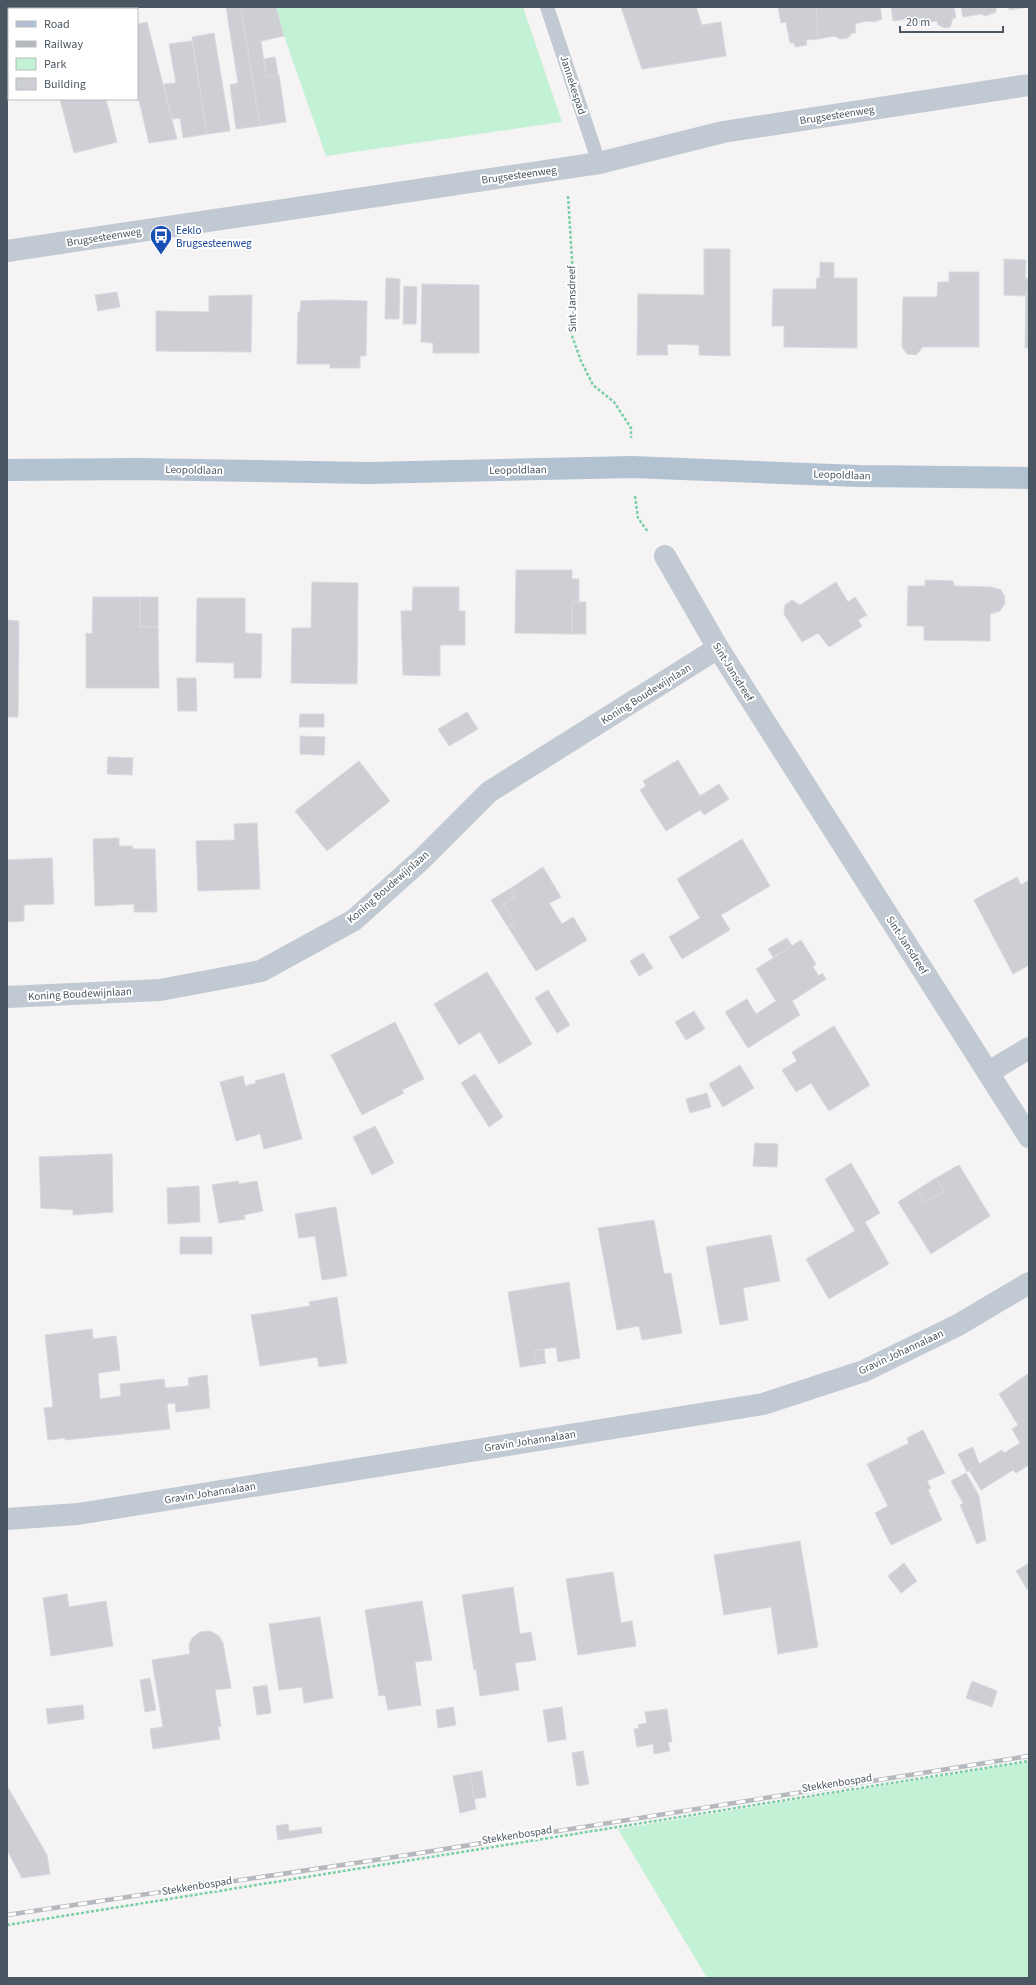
<svg xmlns="http://www.w3.org/2000/svg" width="1036" height="1985" viewBox="0 0 1036 1985" font-family="'Source Sans 3',sans-serif">
	<style>
		.green { fill: #c3f1d5 }
		.building { fill: #cdcfd5; stroke: #d7d9de }
		.lines { fill: none; stroke-linecap: round; stroke-linejoin: round }
		.path { stroke: #7ad0a6; stroke-width: 2.5; stroke-dasharray: 3 2; stroke-linecap: butt }
		.service { stroke: #c1cad2; stroke-width: 14 }
		.minor { stroke: #c1cad2; stroke-width: 22 }
		.primary { stroke: #b3c2d1; stroke-width: 22 }
		.rail-casing { stroke: #b5b8bd; stroke-width: 4.5 }
		.rail { stroke: #fff; stroke-width: 3; stroke-dasharray: 9; stroke-linecap: butt }
		.labels { text-anchor: middle; dominant-baseline: central; stroke-width: 4; stroke-linejoin: round; paint-order: stroke }
		.street-label { font-size: 11px; fill: #4a5661; stroke: #fff }
		.transit-label { font-size: 11px; fill: #164399; stroke: #fff; text-anchor: start }
	</style>
	<rect width="100%" height="100%" fill="#f5f3f3"/>
	<path class="green" d="M 274,7 L 523,7 L 562,122 L 326,156 Z
		M 1029,1762 L 1029,1978 L 707,1978 L 618,1829 Z"/>
	<path class="building" d="M 226,7 L 241,7 L 260,126 L 236,129 L 230,85 L 238,83 Z
		M 241,7 L 276,7 L 284,36 L 261,41 L 266,77 L 279,75 L 286,122 L 260,126 Z
		M 621,7 L 696,7 L 702,25 L 721,22 L 726,56 L 642,69 Z
		M 778,7 L 816,7 L 818,39 L 806,40 L 807,45 L 795,47 L 794,43 L 790,43 L 786,22 L 781,23 Z
		M 816,7 L 880,7 L 882,19 L 875,22 L 866,21 L 855,24 L 856,33 L 852,33 L 848,38 L 840,39 L 835,36 L 818,39 Z
		M 891,7 L 954,7 L 956,18 L 953,18 L 950,27 L 945,28 L 938,25 L 937,21 L 914,24 L 913,18 L 893,21 Z
		M 961,7 L 996,7 L 996,12 L 985,16 L 981,14 L 963,17 Z
		M 1009,7 L 1028,7 L 1009,10 Z
		M 147,22 L 177,139 L 149,143 L 137,92 L 137,24 Z
		M 214,33 L 230,131 L 207,134 L 192,37 Z
		M 192,41 L 207,134 L 183,138 L 180,118 L 172,119 L 164,84 L 176,83 L 169,44 Z
		M 275,57 L 278,75 L 266,77 L 264,59 Z
		M 60,99 L 106,99 L 117,142 L 74,153 Z
		M 704,249 L 730,249 L 730,356 L 699,355 L 699,345 L 667,344 L 668,355 L 637,355 L 638,294 L 704,295 Z
		M 1004,259 L 1026,260 L 1025,278 L 1029,278 L 1029,292 L 1026,292 L 1026,296 L 1004,295 Z
		M 820,262 L 834,263 L 834,278 L 857,278 L 857,348 L 784,347 L 784,326 L 772,326 L 773,289 L 816,289 L 817,278 L 820,278 Z
		M 949,272 L 979,272 L 979,347 L 923,347 L 916,355 L 907,354 L 902,347 L 903,297 L 937,297 L 938,282 L 949,282 Z
		M 386,278 L 400,279 L 399,319 L 385,319 Z
		M 422,284 L 479,285 L 479,353 L 433,353 L 433,343 L 421,342 Z
		M 404,286 L 417,287 L 416,324 L 403,324 Z
		M 117,292 L 120,307 L 98,311 L 95,295 Z
		M 1026,292 L 1029,292 L 1029,348 L 1025,348 Z
		M 252,295 L 251,352 L 156,351 L 156,311 L 209,312 L 209,296 Z
		M 331,300 L 367,301 L 366,356 L 360,356 L 360,368 L 330,368 L 330,364 L 297,364 L 298,312 L 300,312 L 301,301 Z
		M 516,570 L 572,570 L 572,579 L 579,579 L 579,602 L 572,602 L 572,634 L 515,633 Z
		M 925,580 L 953,581 L 954,586 L 991,587 L 1001,590 L 1004,595 L 1005,603 L 1000,611 L 990,614 L 990,641 L 924,640 L 924,626 L 907,626 L 908,586 L 925,586 Z
		M 312,582 L 358,583 L 357,684 L 291,683 L 292,628 L 311,628 Z
		M 836,582 L 848,602 L 855,597 L 867,615 L 858,620 L 862,626 L 829,647 L 818,633 L 802,642 L 784,614 L 785,605 L 792,600 L 800,605 Z
		M 413,587 L 459,587 L 459,611 L 465,611 L 465,645 L 440,645 L 440,676 L 403,675 L 401,611 L 412,611 Z
		M 93,597 L 140,597 L 140,627 L 158,627 L 159,688 L 86,688 L 86,633 L 92,634 Z
		M 140,597 L 158,597 L 158,627 L 140,627 Z
		M 197,598 L 245,598 L 245,633 L 262,634 L 261,678 L 234,678 L 234,663 L 196,662 Z
		M 572,602 L 586,602 L 586,634 L 572,634 Z
		M 7,620 L 19,621 L 18,717 L 7,717 Z
		M 177,678 L 196,678 L 197,711 L 178,711 Z
		M 467,712 L 478,729 L 449,746 L 438,729 Z
		M 300,714 L 324,714 L 324,727 L 299,727 Z
		M 300,736 L 325,737 L 324,755 L 300,754 Z
		M 108,757 L 133,758 L 132,775 L 107,774 Z
		M 678,760 L 700,796 L 719,784 L 729,799 L 704,815 L 700,810 L 666,831 L 640,790 L 646,786 L 643,781 Z
		M 359,761 L 390,801 L 327,851 L 295,811 Z
		M 257,823 L 260,889 L 198,891 L 196,841 L 235,840 L 234,824 Z
		M 119,838 L 119,846 L 132,846 L 133,849 L 155,849 L 157,912 L 134,912 L 134,904 L 95,906 L 93,839 Z
		M 742,839 L 770,886 L 721,915 L 730,930 L 682,959 L 669,937 L 700,918 L 677,879 Z
		M 52,858 L 54,904 L 24,905 L 24,921 L 7,922 L 7,860 Z
		M 543,867 L 561,897 L 549,903 L 562,924 L 573,917 L 587,940 L 536,971 L 508,927 L 515,923 L 503,904 L 516,896 L 511,888 Z
		M 1017,877 L 1021,885 L 1029,880 L 1029,965 L 1013,974 L 974,900 Z
		M 511,888 L 516,896 L 503,904 L 515,923 L 508,927 L 491,900 Z
		M 787,938 L 792,946 L 773,957 L 768,949 Z
		M 801,940 L 816,964 L 813,967 L 819,976 L 822,973 L 826,979 L 792,1001 L 800,1015 L 748,1048 L 725,1012 L 747,999 L 756,1014 L 776,1001 L 756,969 Z
		M 643,953 L 653,968 L 639,976 L 630,961 Z
		M 487,972 L 532,1044 L 499,1064 L 480,1032 L 459,1045 L 434,1004 Z
		M 548,990 L 570,1025 L 557,1033 L 535,998 Z
		M 694,1011 L 705,1029 L 686,1040 L 675,1022 Z
		M 395,1022 L 424,1079 L 402,1090 L 404,1093 L 362,1115 L 331,1055 Z
		M 834,1026 L 870,1085 L 829,1111 L 811,1083 L 796,1092 L 782,1070 L 797,1061 L 792,1052 Z
		M 740,1065 L 754,1088 L 723,1107 L 709,1084 Z
		M 284,1073 L 302,1139 L 264,1149 L 260,1134 L 236,1141 L 220,1082 L 243,1076 L 245,1086 L 256,1083 L 255,1081 Z
		M 475,1074 L 503,1117 L 489,1127 L 461,1083 Z
		M 707,1093 L 711,1107 L 690,1113 L 686,1099 Z
		M 375,1126 L 394,1163 L 372,1175 L 353,1137 Z
		M 755,1143 L 778,1144 L 777,1167 L 753,1166 Z
		M 112,1154 L 113,1212 L 73,1215 L 73,1210 L 41,1208 L 39,1157 Z
		M 851,1163 L 880,1213 L 865,1222 L 889,1264 L 829,1299 L 806,1259 L 855,1231 L 825,1179 Z
		M 959,1165 L 990,1216 L 931,1254 L 898,1202 L 917,1190 L 925,1203 L 944,1191 L 936,1178 Z
		M 936,1178 L 944,1191 L 925,1203 L 917,1190 Z
		M 238,1181 L 239,1184 L 257,1181 L 263,1211 L 244,1215 L 245,1219 L 219,1223 L 212,1185 Z
		M 199,1186 L 200,1222 L 168,1224 L 167,1188 Z
		M 336,1207 L 347,1276 L 322,1280 L 315,1236 L 299,1238 L 295,1214 Z
		M 654,1220 L 664,1274 L 671,1273 L 682,1333 L 642,1340 L 639,1326 L 617,1330 L 598,1228 Z
		M 771,1235 L 780,1281 L 743,1288 L 748,1320 L 720,1325 L 706,1247 Z
		M 180,1237 L 212,1237 L 212,1254 L 180,1254 Z
		M 569,1282 L 580,1358 L 558,1362 L 556,1347 L 544,1349 L 534,1351 L 536,1362 L 545,1360 L 546,1363 L 520,1367 L 508,1292 Z
		M 337,1297 L 347,1363 L 319,1367 L 317,1357 L 260,1366 L 251,1315 L 310,1306 L 309,1302 Z
		M 92,1329 L 93,1339 L 116,1336 L 120,1370 L 98,1373 L 100,1399 L 121,1396 L 120,1384 L 164,1379 L 165,1388 L 189,1386 L 188,1378 L 207,1375 L 210,1408 L 176,1412 L 175,1403 L 167,1404 L 170,1429 L 65,1440 L 65,1438 L 48,1440 L 44,1408 L 53,1407 L 45,1335 Z
		M 544,1349 L 545,1360 L 536,1362 L 534,1351 Z
		M 1029,1373 L 1029,1465 L 1016,1473 L 1013,1470 L 981,1490 L 969,1470 L 1002,1450 L 1004,1453 L 1020,1443 L 1012,1429 L 1018,1425 L 999,1394 Z
		M 923,1430 L 945,1473 L 927,1481 L 931,1488 L 928,1490 L 942,1520 L 891,1545 L 875,1513 L 888,1506 L 867,1464 L 909,1443 L 907,1438 Z
		M 973,1447 L 979,1464 L 967,1472 L 958,1454 Z
		M 966,1473 L 979,1496 L 986,1540 L 977,1544 L 960,1505 L 963,1503 L 951,1481 Z
		M 800,1541 L 818,1647 L 778,1654 L 771,1607 L 724,1615 L 714,1555 Z
		M 904,1563 L 917,1581 L 901,1593 L 888,1576 Z
		M 1029,1563 L 1029,1587 L 1027,1589 L 1016,1571 Z
		M 613,1572 L 621,1623 L 632,1621 L 636,1646 L 578,1655 L 566,1579 Z
		M 513,1587 L 520,1634 L 531,1632 L 536,1660 L 515,1663 L 519,1690 L 480,1696 L 476,1669 L 474,1670 L 462,1595 Z
		M 67,1594 L 69,1607 L 106,1601 L 113,1646 L 51,1656 L 43,1598 Z
		M 422,1601 L 432,1660 L 415,1662 L 421,1705 L 388,1710 L 385,1695 L 379,1696 L 365,1610 Z
		M 320,1617 L 333,1698 L 304,1703 L 302,1687 L 279,1690 L 269,1624 Z
		M 210,1631 L 219,1636 L 223,1643 L 231,1688 L 215,1690 L 221,1726 L 218,1727 L 220,1739 L 153,1749 L 150,1729 L 163,1727 L 152,1660 L 190,1654 L 189,1645 L 192,1638 L 200,1632 Z
		M 150,1678 L 156,1710 L 145,1712 L 140,1680 Z
		M 972,1681 L 997,1691 L 992,1707 L 966,1698 Z
		M 267,1685 L 271,1713 L 257,1715 L 253,1687 Z
		M 83,1705 L 84,1719 L 48,1724 L 46,1709 Z
		M 453,1707 L 456,1725 L 438,1728 L 436,1710 Z
		M 562,1707 L 566,1739 L 548,1742 L 543,1710 Z
		M 667,1709 L 672,1742 L 668,1742 L 670,1751 L 654,1754 L 653,1744 L 637,1747 L 634,1729 L 639,1728 L 638,1725 L 647,1723 L 645,1712 Z
		M 583,1751 L 589,1784 L 577,1786 L 572,1753 Z
		M 482,1771 L 486,1797 L 474,1799 L 470,1773 Z
		M 470,1773 L 476,1809 L 460,1813 L 453,1776 Z
		M 7,1786 L 47,1855 L 50,1874 L 22,1878 L 7,1850 Z
		M 288,1824 L 289,1831 L 321,1827 L 322,1833 L 278,1840 L 276,1826 Z"/>
	<g class="lines">
		<path class="path" d="M 568,196 L 573,275 L 571,333 L 581,361 L 593,385 L 614,402 L 631,428 L 631,438
			M 635,496 L 638,518 L 648,532
			M 7,1925 L 1029,1761"/>
		<path class="service" d="M 547,7 L 599,163"/>
		<path class="minor" d="M 7,251 L 599,163 L 723,132 L 1029,85
			M 665,556 L 718,648 L 1029,1137
			M 7,997 L 160,990 L 261,971 L 354,920 L 422,859 L 489,792 L 718,648
			M 989,1072 L 1029,1048
			M 7,1519 L 78,1514 L 763,1404 L 864,1371 L 958,1325 L 1029,1283"/>
		<path class="primary" d="M 7,470 L 138,469 L 370,473 L 632,467 L 859,476 L 1029,478"/>
		<g class="rail-casing">
			<path id="rail" d="M 7,1915 L 382,1859 L 1029,1756"/>
		</g>
		<use href="#rail" class="rail"/>
	</g>
	<defs>
		<g id="bus-pin" transform="scale(1.15)"><path d="M0 17L-7.5 6A9.5 9.5 0 1 1 7.5 6Z" fill="#1a4fb4" stroke="#fff"/><path d="M-5-6H5V4H4V6H2V4H-2V6H-4V4H-5ZM-3.5-4V0h7V-4ZM-3.5 1.2v1.5H-2V1.2ZM2 1.2v1.5H3.5V1.2Z" fill="#fff"/></g>
	</defs>
	<g fill-rule="evenodd">
		<use href="#bus-pin" x="161" y="236"/>
	</g>
	<g class="labels">
		<g class="street-label">
			<text transform="translate(573 85) rotate(72)">Jannekespad</text>
			<text transform="translate(837 115) rotate(-9)">Brugsesteenweg</text>
			<text transform="translate(519 175) rotate(-8)">Brugsesteenweg</text>
			<text transform="translate(104 237) rotate(-9)">Brugsesteenweg</text>
			<text transform="translate(572 299) rotate(-91)">Sint-Jansdreef</text>
			<text transform="translate(194 470) rotate(1)">Leopoldlaan</text>
			<text transform="translate(518 470) rotate(-1)">Leopoldlaan</text>
			<text transform="translate(842 475) rotate(2)">Leopoldlaan</text>
			<text transform="translate(733 672) rotate(58)">Sint-Jansdreef</text>
			<text transform="translate(646 694) rotate(-32)">Koning Boudewijnlaan</text>
			<text transform="translate(388 887) rotate(-41)">Koning Boudewijnlaan</text>
			<text transform="translate(907 945) rotate(57)">Sint-Jansdreef</text>
			<text transform="translate(80 994) rotate(-3)">Koning Boudewijnlaan</text>
			<text transform="translate(901 1352) rotate(-25)">Gravin Johannalaan</text>
			<text transform="translate(530 1441) rotate(-9)">Gravin Johannalaan</text>
			<text transform="translate(210 1493) rotate(-9)">Gravin Johannalaan</text>
			<text transform="translate(837 1783) rotate(-9)">Stekkenbospad</text>
			<text transform="translate(517 1835) rotate(-9)">Stekkenbospad</text>
			<text transform="translate(197 1886) rotate(-9)">Stekkenbospad</text>
		</g>
		<g class="transit-label">
			<text x="176" y="230">Eeklo<tspan x="176" dy="13">Brugsesteenweg</tspan></text>
		</g>
	</g>
	<rect width="1036" height="1985" fill="none" stroke="#4a5661" stroke-width="16"/>
	<rect x="8" y="8" width="130" height="92" fill="#ffffff" stroke="#b7bbc0"/>
	<rect x="16" y="21" width="20" height="6" fill="#b3c2d1" stroke="#b7bbc0"/>
	<text x="44" y="28" font-size="12" fill="#4a5661">Road</text>
	<rect x="16" y="41" width="20" height="6" fill="#b5b8bd" stroke="#b7bbc0"/>
	<text x="44" y="48" font-size="12" fill="#4a5661">Railway</text>
	<rect x="16" y="58" width="20" height="12" fill="#c3f1d5" stroke="#b7bbc0"/>
	<text x="44" y="68" font-size="12" fill="#4a5661">Park</text>
	<rect x="16" y="78" width="20" height="12" fill="#cdcfd5" stroke="#b7bbc0"/>
	<text x="44" y="88" font-size="12" fill="#4a5661">Building</text>
	<path d="M900 26v6h103v-6" fill="none" stroke="#4a5661" stroke-width="2"/>
	<text x="906" y="26" font-size="12" fill="#4a5661" stroke="#ffffff" stroke-width="3" paint-order="stroke">20 m</text>
</svg>
